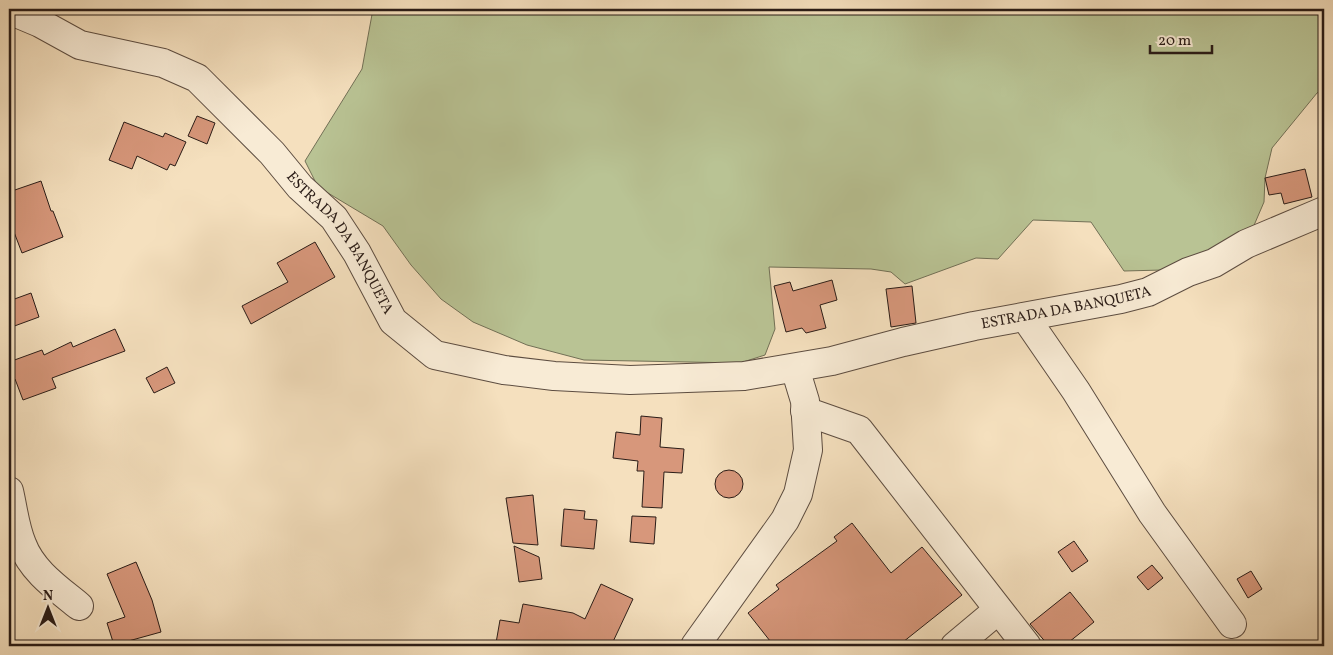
<svg xmlns="http://www.w3.org/2000/svg" width="1333" height="655" viewBox="0 0 1333 655" font-family="Vollkorn,serif">
	<style>
		.green { fill: #b9c394; stroke: #727056 }
		.building { fill: #d7977b; stroke: #2a1c17 }
		.lines { fill: none; stroke-linecap: round; stroke-linejoin: round }
		.minor-casing { stroke: #5d4d41; stroke-width: 30 }
		.minor { stroke: #f8ebd5; stroke-width: 28 }
		.labels { text-anchor: middle; dominant-baseline: central; stroke-width: 4.5; stroke-linejoin: round; paint-order: stroke }
		.street-label { font-size: 15px; fill: #2a1c17; stroke: #f8ebd5 }
	</style>
	<rect width="100%" height="100%" fill="#f5e0be"/>
	<filter id="stains"><feTurbulence type="fractalNoise" baseFrequency=".004" numOctaves="4"/><feColorMatrix values="0 0 0 0 .2 0 0 0 0 .09 0 0 0 0 .02 0 0 0 .5 -.17"/></filter>
	<radialGradient id="worn" r=".72"><stop offset=".6" stop-color="#630" stop-opacity="0"/><stop offset="1" stop-color="#630" stop-opacity=".3"/></radialGradient>
	<path class="green" d="M 373,9 L 1324,9 L 1324,89 L 1317,93 L 1272,148 L 1265,178 L 1264,202 L 1246,244 L 1163,270 L 1124,271 L 1091,222 L 1033,220 L 998,259 L 976,258 L 905,284 L 891,272 L 871,269 L 769,267 L 775,329 L 765,355 L 740,363 L 584,360 L 527,345 L 473,322 L 441,299 L 411,265 L 383,226 L 318,187 L 305,161 L 362,69 Z"/>
	<path class="building" d="M 197,116 L 215,123 L 207,144 L 188,136 Z
		M 124,122 L 163,137 L 165,133 L 186,142 L 175,166 L 170,164 L 167,170 L 137,156 L 132,169 L 109,160 Z
		M 1305,169 L 1312,197 L 1284,204 L 1281,193 L 1269,195 L 1265,178 Z
		M 41,181 L 51,211 L 53,211 L 63,237 L 22,253 L 9,219 L 9,192 Z
		M 315,242 L 335,277 L 251,324 L 242,306 L 288,282 L 277,263 Z
		M 832,280 L 837,300 L 820,305 L 826,328 L 806,333 L 802,328 L 786,332 L 774,286 L 790,282 L 793,291 Z
		M 912,286 L 916,323 L 891,327 L 886,289 Z
		M 31,293 L 39,317 L 9,328 L 9,301 Z
		M 115,329 L 125,351 L 52,378 L 56,388 L 23,400 L 15,379 L 9,382 L 9,362 L 42,350 L 44,355 L 71,342 L 73,347 Z
		M 167,367 L 175,383 L 154,393 L 146,378 Z
		M 641,416 L 662,418 L 660,447 L 684,449 L 682,473 L 664,472 L 662,508 L 642,507 L 644,471 L 637,471 L 638,461 L 613,458 L 616,432 L 640,435 Z
		M715 484a14 14 0 1 1 28 0a14 14 0 1 1-28 0Z
		M 533,495 L 538,545 L 513,543 L 506,498 Z
		M 564,509 L 585,511 L 584,519 L 597,520 L 594,549 L 561,546 Z
		M 632,516 L 656,517 L 654,544 L 630,542 Z
		M 852,523 L 891,573 L 922,547 L 962,595 L 898,646 L 774,646 L 748,613 L 779,589 L 776,585 L 837,541 L 834,537 Z
		M 1074,541 L 1088,561 L 1072,572 L 1058,552 Z
		M 514,546 L 539,557 L 542,579 L 519,582 Z
		M 136,562 L 152,600 L 161,632 L 114,645 L 107,623 L 125,617 L 107,574 Z
		M 1152,565 L 1163,578 L 1148,590 L 1137,577 Z
		M 1251,571 L 1262,589 L 1248,598 L 1237,579 Z
		M 601,584 L 633,599 L 611,646 L 511,646 L 496,643 L 500,620 L 519,623 L 523,604 L 573,613 L 585,619 Z
		M 1070,592 L 1094,622 L 1064,646 L 1049,646 L 1030,624 Z"/>
	<g class="lines">
		<g class="minor-casing">
			<g id="minor">
				<path id="s1" d="M 9,10 L 40,23 L 80,45 L 163,63 L 197,78 L 272,153 L 300,187 L 334,218 L 357,253 L 393,321 L 435,355 L 504,370 L 554,376 L 630,380 L 744,376 L 832,361 L 903,342 L 974,326 L 1121,299 L 1148,292 L 1188,272 L 1214,263 L 1246,244 L 1324,211"/>
				<path d="M 1025,317 L 1076,391 L 1152,513 L 1232,624"/>
				<path d="M 805,411 L 859,430 L 1027,646"/>
				<path d="M 9,491 C 13,508 15,528 22,544 C 32,571 57,588 79,606"/>
				<path d="M 695,646 L 785,520 L 798,494 L 808,450 L 805,401 L 795,368"/>
				<path d="M 955,646 L 998,610"/>
			</g>
		</g>
		<use href="#minor" class="minor"/>
	</g>
	<g class="labels">
		<g class="street-label">
			<text stroke="none"><textPath href="#s1" startOffset="421">ESTRADA DA BANQUETA</textPath></text>
			<text stroke="none"><textPath href="#s1" startOffset="1211">ESTRADA DA BANQUETA</textPath></text>
		</g>
	</g>
	<rect width="1333" height="655" fill="none" stroke="#f5e0be" stroke-width="30"/>
	<rect x="10" y="10" width="1313" height="635" fill="none" stroke="#2a1c17" stroke-width="2.5"/>
	<rect x="15" y="15" width="1303" height="625" fill="none" stroke="#2a1c17"/>
	<g transform="translate(48 608)" stroke="#f8ebd5" stroke-width="4" paint-order="stroke">
	<path d="M0-4L9 19L0 12L-9 19Z" fill="#2a1c17"/>
	<text y="-8" font-size="14" font-weight="bold" text-anchor="middle" fill="#2a1c17">N</text>
	</g>
	<path d="M1150 45v8h62v-8" fill="none" stroke="#2a1c17" stroke-width="2.5"/>
	<text x="1158" y="45" font-size="15" fill="#2a1c17" stroke="#f8ebd5" stroke-width="4" paint-order="stroke">20 m</text>
	<rect width="100%" height="100%" filter="url(#stains)"/>
	<rect width="100%" height="100%" fill="url(#worn)"/>
</svg>
